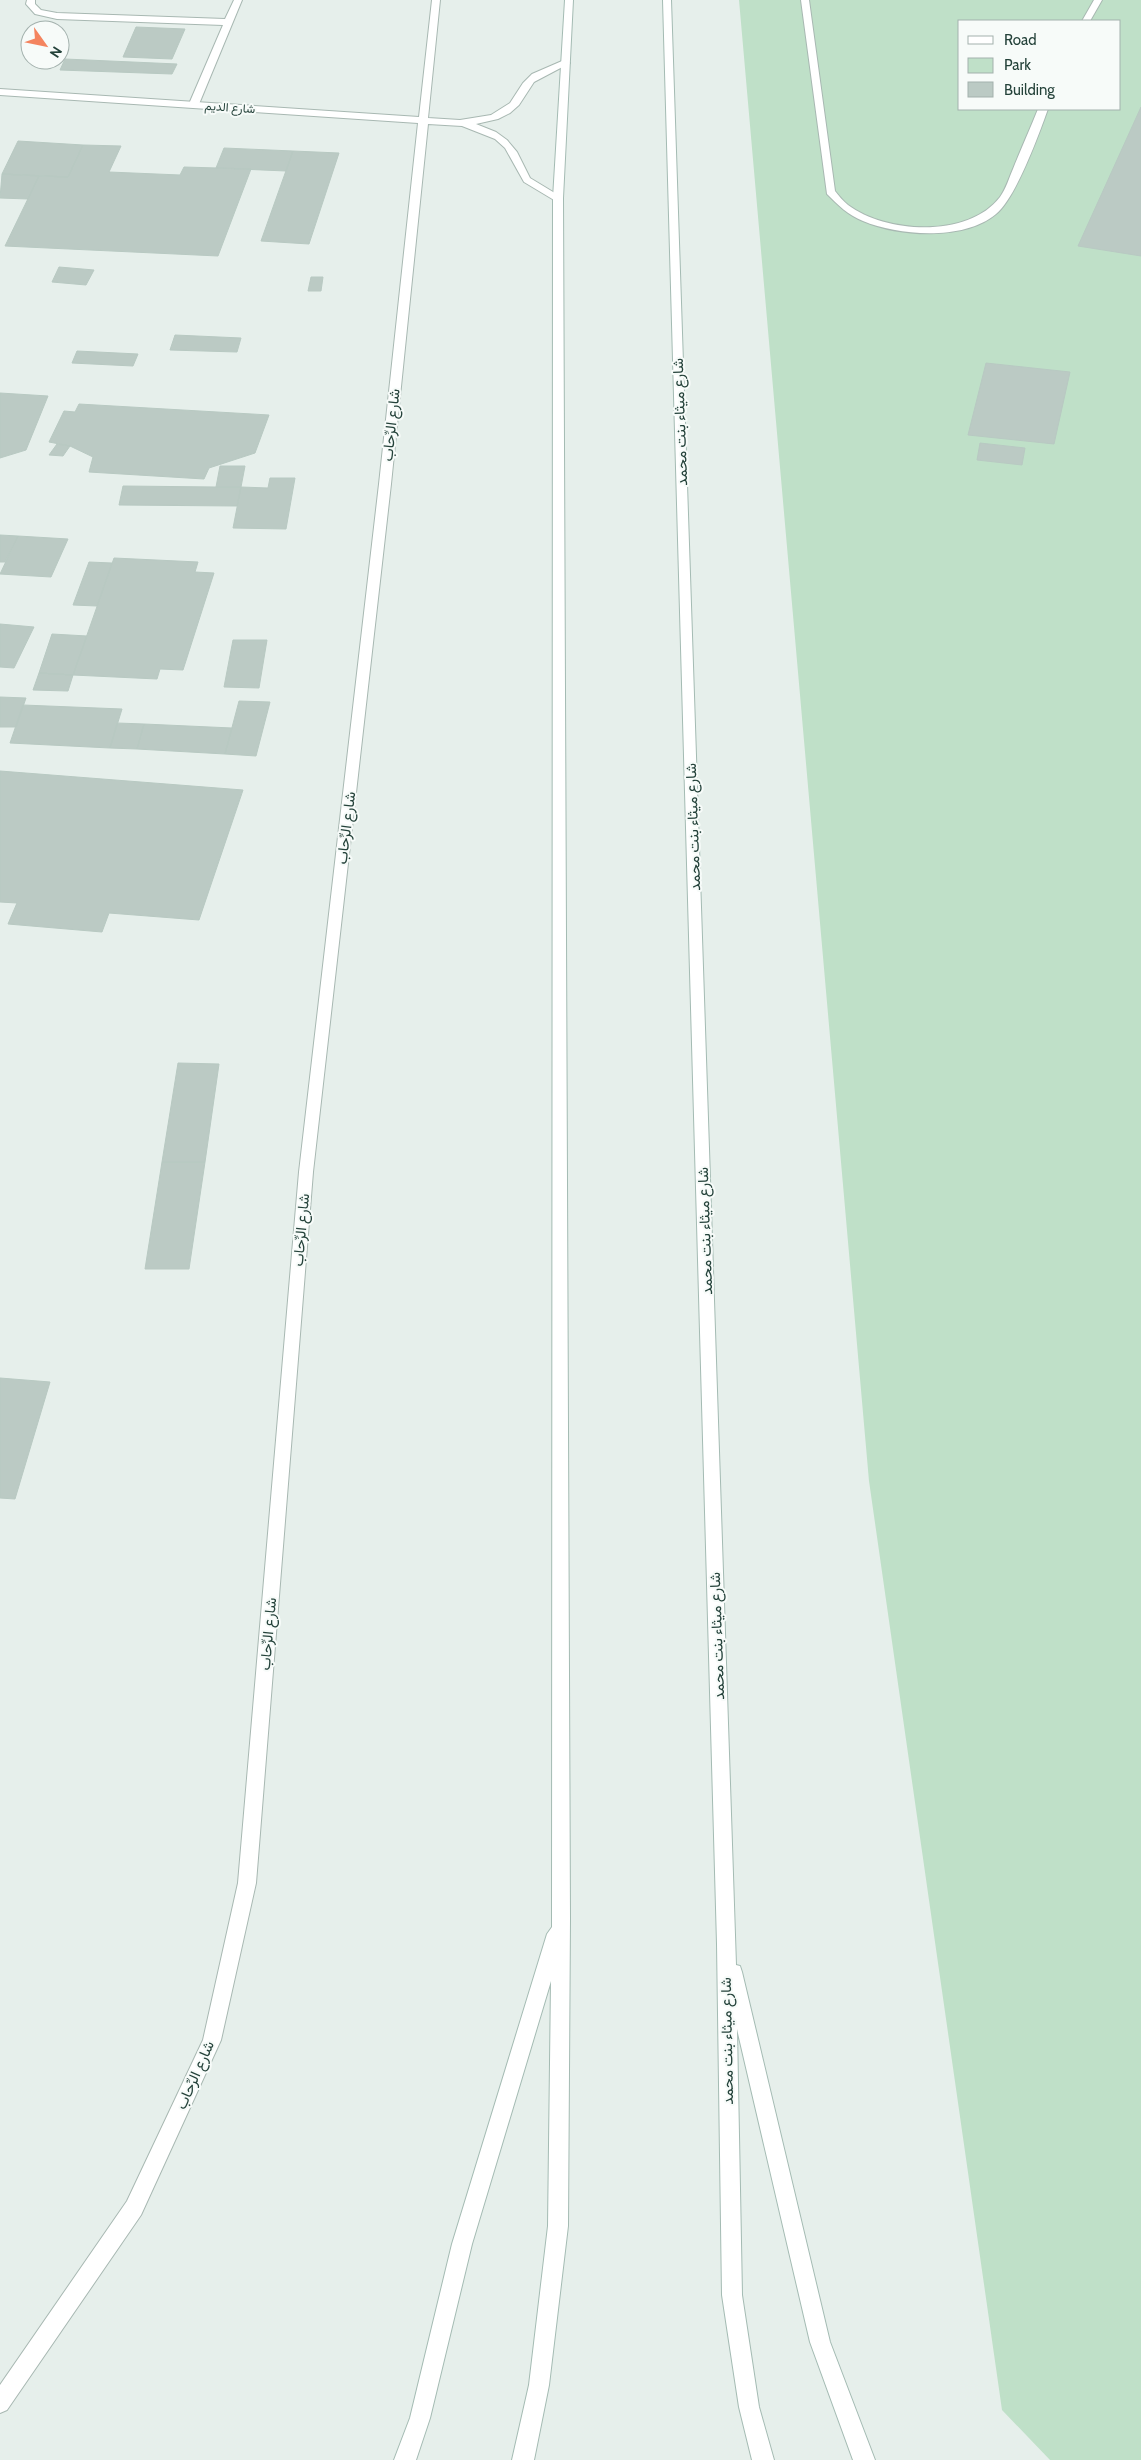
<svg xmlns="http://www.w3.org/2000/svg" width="1141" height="2460" viewBox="0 0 1141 2460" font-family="Cabin,Vazirmatn,sans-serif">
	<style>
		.green { fill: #bfe0c8; fill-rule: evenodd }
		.building { fill: #bbcac4; stroke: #b8c9c2 }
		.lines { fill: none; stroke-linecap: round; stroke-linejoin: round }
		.service-casing { stroke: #a8b8b2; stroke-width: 2 }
		.minor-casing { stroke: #a8b8b2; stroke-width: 2 }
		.secondary-casing { stroke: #a4bbb3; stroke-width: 2 }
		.service { fill: #fff; fill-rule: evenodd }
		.minor { fill: #fff; fill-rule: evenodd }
		.secondary { fill: #fff; fill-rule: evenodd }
		.labels { text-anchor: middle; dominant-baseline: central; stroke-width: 4; stroke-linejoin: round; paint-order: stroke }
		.far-street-label { font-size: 12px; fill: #24423a; stroke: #f7fbf9 }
		.street-label { font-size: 15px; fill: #24423a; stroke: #f7fbf9 }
	</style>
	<rect width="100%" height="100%" fill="#e6efeb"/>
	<path class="green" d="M 739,0 L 1141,0 L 1141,2460 L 1050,2460 L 1002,2410 L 869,1481 ZM 960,21 L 1120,21 L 1120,109 L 960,109 Z"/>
	<path class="building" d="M 136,27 L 185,29 L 172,59 L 123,57 Z
		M 65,59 L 177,64 L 172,74 L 60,70 Z
		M 1141,107 L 1141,256 L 1078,246 Z
		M 18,141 L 83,145 L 68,177 L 2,174 Z
		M 83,145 L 121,146 L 109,172 L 180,175 L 184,167 L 251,169 L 218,256 L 5,246 L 39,176 L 68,177 Z
		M 224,148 L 293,151 L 286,171 L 216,168 Z
		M 293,151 L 339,153 L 309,244 L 261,241 Z
		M 2,174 L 39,176 L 28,199 L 0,198 Z
		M 59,267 L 94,270 L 86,285 L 52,282 Z
		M 311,277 L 323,277 L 321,291 L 308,291 Z
		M 175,335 L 241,338 L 237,352 L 170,350 Z
		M 77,351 L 138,354 L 133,366 L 72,363 Z
		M 986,363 L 1070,372 L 1054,444 L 968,435 Z
		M 0,393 L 48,396 L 26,450 L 0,458 Z
		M 79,404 L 269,415 L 255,453 L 209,468 L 204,479 L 89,472 L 93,457 L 70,446 L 49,442 L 64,411 L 75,412 Z
		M 980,443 L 1025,448 L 1022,465 L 977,460 Z
		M 57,444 L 70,446 L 63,456 L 49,455 Z
		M 220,466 L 245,466 L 241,487 L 216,487 Z
		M 270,478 L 295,478 L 286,529 L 233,528 L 241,487 L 268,488 Z
		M 123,486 L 216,487 L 241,487 L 237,506 L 119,505 Z
		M 0,535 L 18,536 L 5,562 L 0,562 Z
		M 18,536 L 68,539 L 51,577 L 0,574 Z
		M 114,558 L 198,562 L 195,572 L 214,573 L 183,670 L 160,669 L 157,679 L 73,675 Z
		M 89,562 L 112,563 L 97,606 L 73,605 Z
		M 0,624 L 34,627 L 14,668 L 0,667 Z
		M 52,634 L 87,636 L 73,675 L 39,673 Z
		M 233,640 L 267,640 L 259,688 L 224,687 Z
		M 39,673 L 73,675 L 68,691 L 33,690 Z
		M 0,697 L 26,698 L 16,727 L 0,727 Z
		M 239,701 L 270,702 L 256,756 L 225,754 Z
		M 23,705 L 122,709 L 110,748 L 10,743 Z
		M 117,723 L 144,724 L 137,749 L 110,748 Z
		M 144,724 L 232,728 L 225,754 L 137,749 Z
		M 0,771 L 243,790 L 199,920 L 109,913 L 102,932 L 8,924 L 17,903 L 0,902 Z
		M 178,1063 L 219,1064 L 205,1162 L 162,1162 Z
		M 162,1162 L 205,1162 L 189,1269 L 145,1269 Z
		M 0,1378 L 50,1382 L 15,1499 L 0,1498 Z"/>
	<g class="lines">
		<g class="service-casing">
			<path id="service" d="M 27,0 L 35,0 L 35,4 L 41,10 L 57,13 L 225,19 L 234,0 L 242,0 L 199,104 L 194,107 L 189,104 L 223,25 L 57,19 L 35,14 L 26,4 Z"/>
		</g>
		<g class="minor-casing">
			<path id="minor" d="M 432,0 L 440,0 L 428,118 L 460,120 L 491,115 L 510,103 L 523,83 L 532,74 L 562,61 L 570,63 L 534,82 L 519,105 L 510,113 L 498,119 L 476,124 L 496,132 L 507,140 L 517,152 L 530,178 L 563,198 L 554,200 L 524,182 L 505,148 L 495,139 L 462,126 L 428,124 L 391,484 L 313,1172 L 256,1883 L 221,2040 L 141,2215 L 7,2410 L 0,2413 L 0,2385 L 127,2201 L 203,2040 L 238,1883 L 299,1172 L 379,484 L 418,123 L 0,95 L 0,89 L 419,117 Z
				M 801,0 L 809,0 L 835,191 C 839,196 843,201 848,205 C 887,234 969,238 1000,197 C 1006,189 1009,178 1013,169 C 1021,149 1030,129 1038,109 L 1048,109 C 1039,134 1016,198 996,214 C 964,241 899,236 863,221 C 848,215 838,205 827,194 Z
				M 1094,0 L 1102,0 L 1090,21 L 1082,21 Z"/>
		</g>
		<g class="secondary-casing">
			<path id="secondary" d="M 565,0 L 573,0 L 563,198 L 570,1918 L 568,2226 L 549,2385 L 534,2460 L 512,2460 L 529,2385 L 548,2226 L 551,1981 L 472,2244 L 430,2418 L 416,2460 L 394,2460 L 410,2418 L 452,2244 L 547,1934 L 552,1927 L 553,198 Z
				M 663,0 L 671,0 L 736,1965 L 740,1966 L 742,1972 L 830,2342 L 875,2460 L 853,2460 L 810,2342 L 737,2029 L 742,2295 L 759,2407 L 774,2460 L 752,2460 L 739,2407 L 722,2295 L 717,1944 Z"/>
		</g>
		<use href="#service" class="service"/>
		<use href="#minor" class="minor"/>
		<use href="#secondary" class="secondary"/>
	</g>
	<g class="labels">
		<g class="far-street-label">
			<text transform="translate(230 107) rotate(4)">شارع الديم</text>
		</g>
		<g class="street-label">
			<text transform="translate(680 422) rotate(-92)">شارع ميثاء بنت محمد</text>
			<text transform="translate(391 425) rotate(-84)">شارع الرِّحاب</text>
			<text transform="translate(693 827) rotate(-92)">شارع ميثاء بنت محمد</text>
			<text transform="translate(346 828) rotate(-83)">شارع الرِّحاب</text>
			<text transform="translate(301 1230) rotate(-85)">شارع الرِّحاب</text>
			<text transform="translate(705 1231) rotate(-92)">شارع ميثاء بنت محمد</text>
			<text transform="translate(268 1634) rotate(-85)">شارع الرِّحاب</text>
			<text transform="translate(717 1636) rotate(-92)">شارع ميثاء بنت محمد</text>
			<text transform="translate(727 2041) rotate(-91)">شارع ميثاء بنت محمد</text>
			<text transform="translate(195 2075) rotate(-66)">شارع الرِّحاب</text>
		</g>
	</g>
	<rect x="958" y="20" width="162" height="90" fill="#f7fbf9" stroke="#a3b1ad"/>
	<rect x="968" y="36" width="25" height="8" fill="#ffffff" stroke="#a3b1ad"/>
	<text x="1004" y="45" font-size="15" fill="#24423a">Road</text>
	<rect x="968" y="58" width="25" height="15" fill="#bfe0c8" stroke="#a3b1ad"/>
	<text x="1004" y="70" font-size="15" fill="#24423a">Park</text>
	<rect x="968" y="82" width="25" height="15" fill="#bbcac4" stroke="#a3b1ad"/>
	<text x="1004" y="95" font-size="15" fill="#24423a">Building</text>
	<g transform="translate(45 45) rotate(123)"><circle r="24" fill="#f7fbf9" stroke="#a3b1ad"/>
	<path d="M0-4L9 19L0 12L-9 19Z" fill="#f4845f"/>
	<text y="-8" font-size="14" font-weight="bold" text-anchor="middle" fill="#24423a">N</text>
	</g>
</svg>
